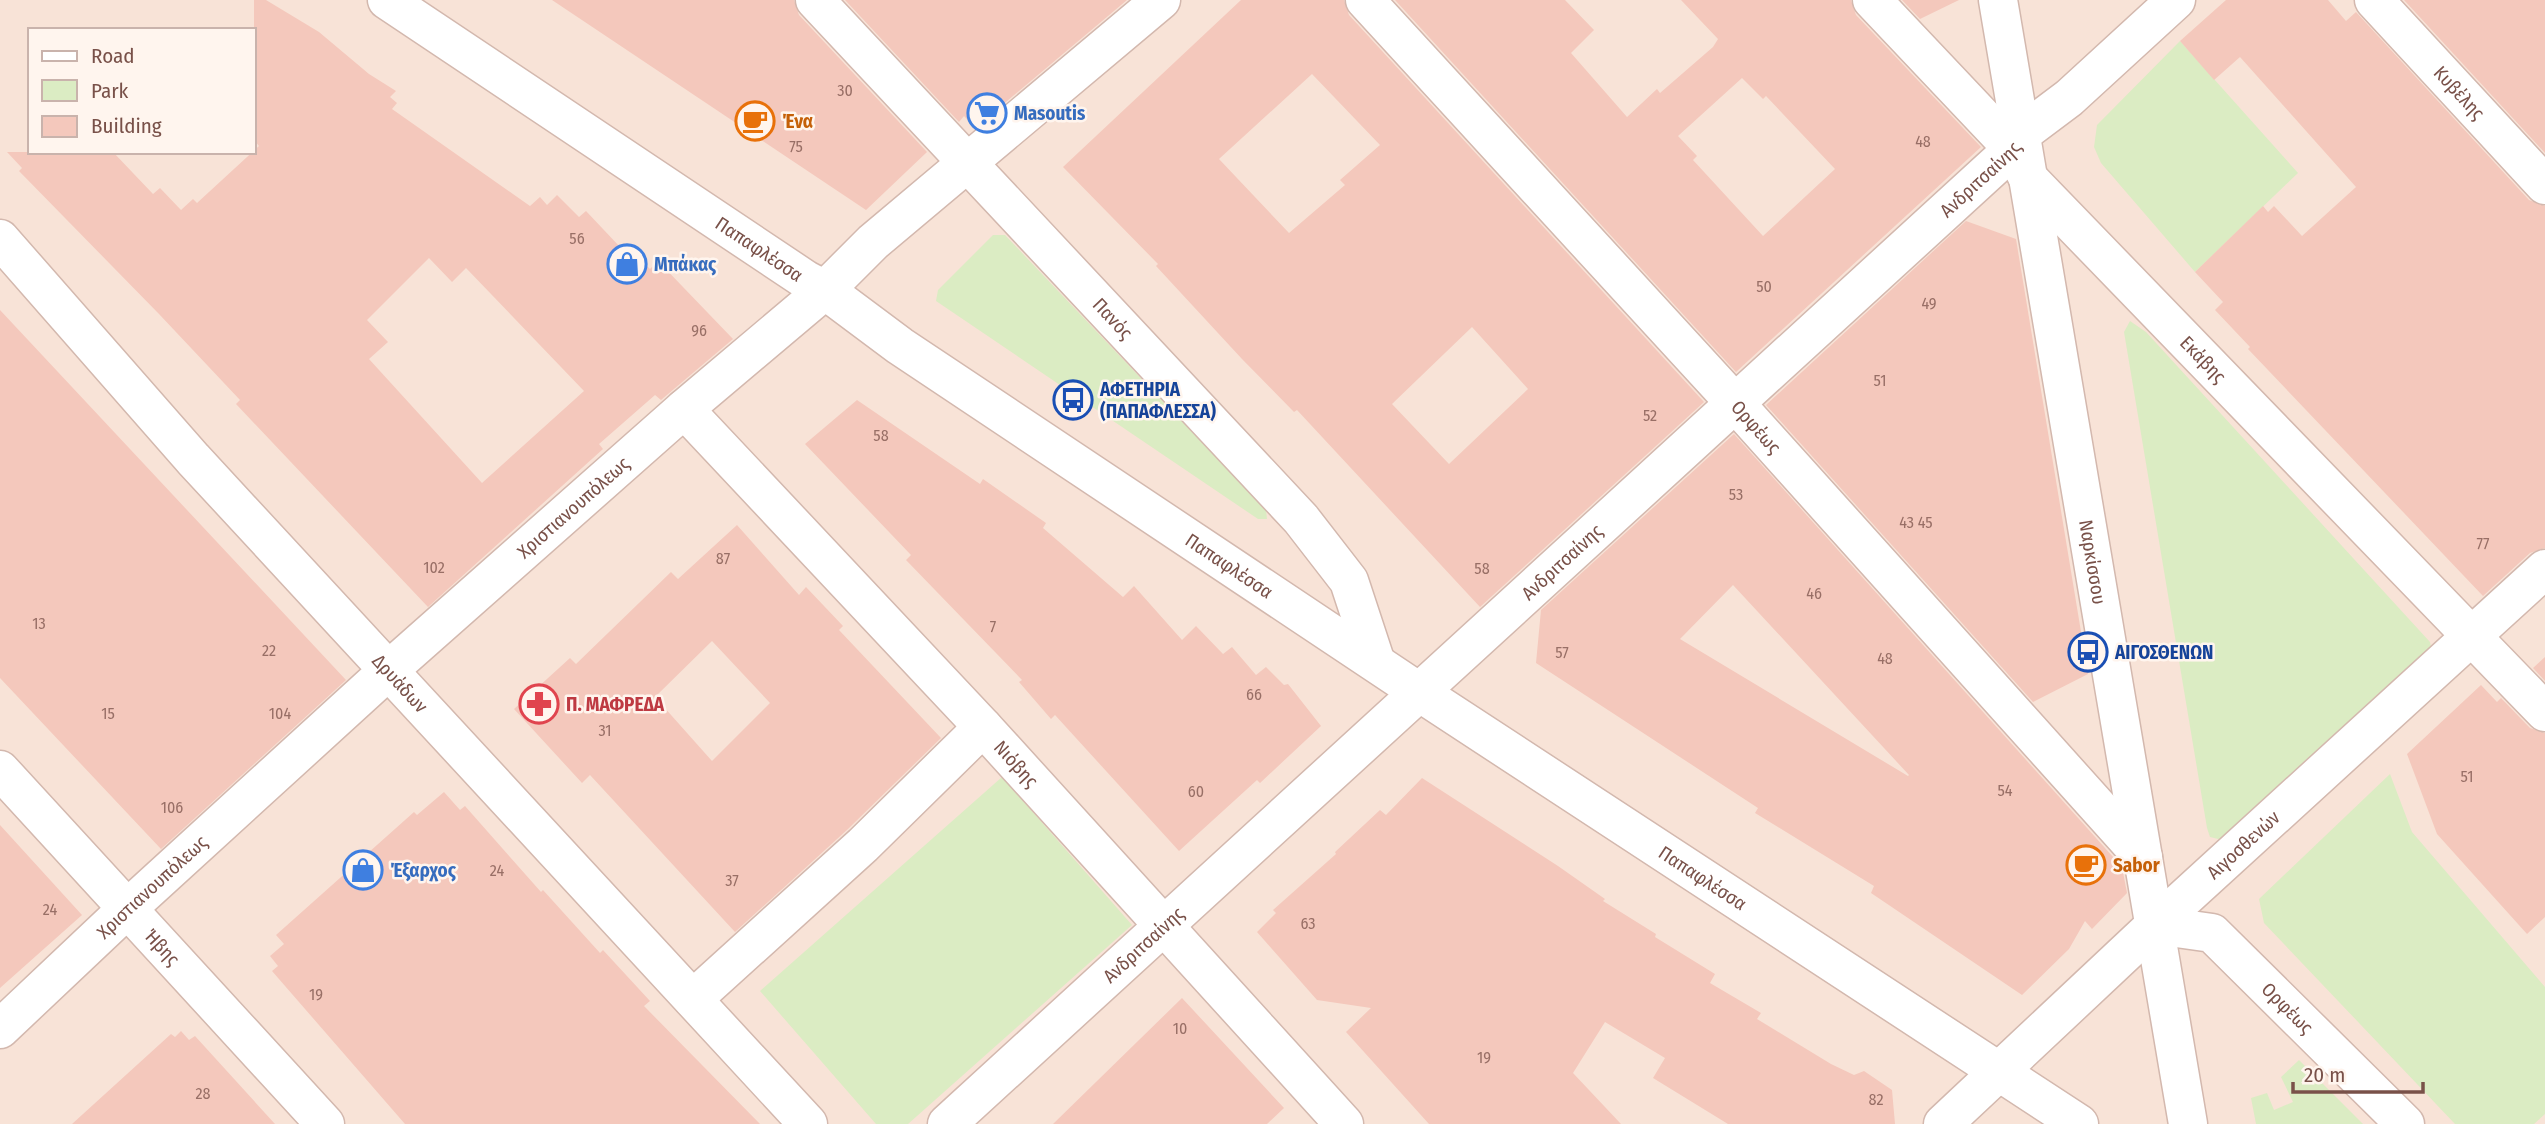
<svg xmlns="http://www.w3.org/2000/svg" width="2545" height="1124" viewBox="0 0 2545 1124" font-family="'Fira Sans Condensed',sans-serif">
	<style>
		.residential { fill: #f8e3d7; fill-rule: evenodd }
		.green { fill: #dbecc3 }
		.building { fill: #f4c8bc; fill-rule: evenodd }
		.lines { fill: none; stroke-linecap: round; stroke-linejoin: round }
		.minor-casing { stroke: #d3b8ae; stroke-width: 41 }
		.minor { stroke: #fff; stroke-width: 38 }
		.labels { text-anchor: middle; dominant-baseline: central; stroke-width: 5; stroke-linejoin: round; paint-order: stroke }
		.number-label { font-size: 16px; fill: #986f66 }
		.street-label { font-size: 19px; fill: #795149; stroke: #fff5ee }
		.shop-label { font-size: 19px; font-weight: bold; fill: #366cbe; stroke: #fff5ee; text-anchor: start }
		.food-label { font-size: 19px; font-weight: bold; fill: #c56008; stroke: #fff5ee; text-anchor: start }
		.transit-label { font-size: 19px; font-weight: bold; fill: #164399; stroke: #fff5ee; text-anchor: start }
		.health-label { font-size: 19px; font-weight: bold; fill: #be3a42; stroke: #fff5ee; text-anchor: start }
	</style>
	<rect width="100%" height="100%" fill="#fdf0e6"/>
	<path class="residential" d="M 0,0 L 2545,0 L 2545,1124 L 0,1124 ZM 30,30 L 254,30 L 254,152 L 30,152 Z"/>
	<path class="green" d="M 2180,41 L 2298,173 L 2195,272 L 2101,163 L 2094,147 L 2097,125 Z
		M 993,235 L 1005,235 L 1266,510 L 1267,519 L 1258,519 L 936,301 L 938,290 Z
		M 2130,321 L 2146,332 L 2430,642 L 2432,652 L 2222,840 L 2210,837 L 2207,828 L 2124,332 Z
		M 2390,774 L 2412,832 L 2545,987 L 2545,1114 L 2534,1124 L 2455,1124 L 2264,923 L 2259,899 Z
		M 1002,777 L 1132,925 L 908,1124 L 876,1124 L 760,991 Z
		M 2299,1060 L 2363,1124 L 2256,1124 L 2251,1098 L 2267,1093 L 2274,1110 L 2293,1102 L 2281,1077 Z"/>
	<path class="building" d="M 254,0 L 266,0 L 319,32 L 369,74 L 396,91 L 390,97 L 397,103 L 392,109 L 530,206 L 540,197 L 547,205 L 557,195 L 579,217 L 586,211 L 620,247 L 624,243 L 650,269 L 658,261 L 733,339 L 661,400 L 655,395 L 599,444 L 603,449 L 428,607 L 236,404 L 240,400 L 159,314 L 19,171 L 22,168 L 7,152 L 113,152 L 153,194 L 160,188 L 181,210 L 193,199 L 197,203 L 259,146 L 254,140 ZM 429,258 L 452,282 L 466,268 L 584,391 L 482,483 L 369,359 L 388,342 L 367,320 Z
		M 552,0 L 794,0 L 799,15 L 927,152 L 866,210 Z
		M 845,0 L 1127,0 L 975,128 L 964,116 L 959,122 Z
		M 1241,0 L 1344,0 L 1349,15 L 1704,402 L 1480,607 L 1297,410 L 1294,412 L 1242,359 L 1156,266 L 1158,264 L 1063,167 ZM 1312,74 L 1380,145 L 1340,180 L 1345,185 L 1289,233 L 1219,159 ZM 1472,327 L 1528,389 L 1449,464 L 1392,404 Z
		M 1395,0 L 1565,0 L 1594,30 L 1571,53 L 1627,117 L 1657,89 L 1660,93 L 1713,47 L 1718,39 L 1681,0 L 1851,0 L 1856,15 L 1981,147 L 1736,372 ZM 1742,78 L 1763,99 L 1766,96 L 1835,169 L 1763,236 L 1693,160 L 1697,156 L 1678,136 Z
		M 1902,0 L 1959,0 L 1920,19 Z
		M 2226,0 L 2328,0 L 2346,21 L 2356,12 L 2529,200 L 2545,206 L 2545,548 L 2530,553 L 2483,596 L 2248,349 L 2250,347 L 2215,310 L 2223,302 L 2195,272 L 2263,206 L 2268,212 L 2274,206 L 2302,236 L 2356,187 L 2240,57 L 2214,80 L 2180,41 Z
		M 2404,0 L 2545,0 L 2545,153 Z
		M 1966,221 L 2016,239 L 2088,674 L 2033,702 L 1766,405 Z
		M 0,310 L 346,680 L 161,849 L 0,678 Z
		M 857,400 L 980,484 L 983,479 L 1046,523 L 1043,528 L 1123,597 L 1134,586 L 1182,640 L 1196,626 L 1223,654 L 1232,647 L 1256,675 L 1266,667 L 1284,685 L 1288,684 L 1321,726 L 1260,783 L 1257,780 L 1179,851 L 1055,715 L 1051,719 L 1019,682 L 1022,680 L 906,560 L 911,555 L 805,444 Z
		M 1734,434 L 2122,867 L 2127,893 L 2092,929 L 2085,921 L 2069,949 L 2022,995 L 1871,893 L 1874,886 L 1755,813 L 1758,808 L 1536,663 L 1541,610 ZM 1733,585 L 1909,775 L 1908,776 L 1680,639 Z
		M 737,525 L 799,595 L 806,587 L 843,626 L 839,630 L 941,738 L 848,829 L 735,932 L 590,775 L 582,783 L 514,709 L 570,658 L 576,664 L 671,572 L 678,579 ZM 712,641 L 770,703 L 712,761 L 655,697 Z
		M 2545,657 L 2545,681 L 2533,668 Z
		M 2481,685 L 2497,702 L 2501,698 L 2530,728 L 2545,733 L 2545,917 L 2527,934 L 2437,834 L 2407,754 Z
		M 1422,778 L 1558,866 L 1605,899 L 1603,901 L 1656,934 L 1655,937 L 1715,974 L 1710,983 L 1761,1013 L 1757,1019 L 1831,1064 L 1854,1075 L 1864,1071 L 1892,1090 L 1895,1124 L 1728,1124 L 1653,1078 L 1665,1058 L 1605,1022 L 1573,1073 L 1621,1124 L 1429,1124 L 1346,1032 L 1371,1008 L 1317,1000 L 1257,932 L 1276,913 L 1273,910 L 1336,854 L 1335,852 L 1380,810 L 1386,815 Z
		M 444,792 L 460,810 L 465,806 L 541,892 L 543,890 L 600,953 L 603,950 L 650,1001 L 644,1006 L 760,1124 L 405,1124 L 272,971 L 278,966 L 270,956 L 284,944 L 276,935 L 414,812 L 417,815 Z
		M 0,825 L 82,915 L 0,988 Z
		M 1182,998 L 1284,1108 L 1267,1124 L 1053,1124 Z
		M 181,1031 L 189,1040 L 195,1036 L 275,1124 L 72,1124 L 171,1034 L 175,1037 Z"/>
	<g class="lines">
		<g class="minor-casing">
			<g id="minor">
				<path id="s1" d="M 387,0 L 806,280 L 825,290 L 900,346 L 1419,692 L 2079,1124"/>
				<path id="s2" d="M 815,0 L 1301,519 L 1349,581 L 1375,660"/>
				<path id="s3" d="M 1365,0 L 1735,403 L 2143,857"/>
				<path id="s4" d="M 1872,0 L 2013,149 L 2028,178 L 2545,712"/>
				<path id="s5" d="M 1998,0 L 2188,1124"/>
				<path id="s6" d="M 2374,0 L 2545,185"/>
				<path id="s7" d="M 0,239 L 193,459 L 808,1124"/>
				<path id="s8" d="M 684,409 L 983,727 L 1344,1124"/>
				<path id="s9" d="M 0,770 L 325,1124"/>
				<path id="s10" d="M 2155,925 L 2212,933 L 2405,1124"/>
				<path d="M 693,999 L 863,845 L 983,727"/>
				<path id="s11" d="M 0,1029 L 127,909 L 390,669 L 684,409 L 825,290 L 873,242 L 1161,0"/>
				<path id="s12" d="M 947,1124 L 2013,149 L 2021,134 L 2069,98 L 2176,0"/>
				<path id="s13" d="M 1943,1124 L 2155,925 L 2545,569"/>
			</g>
		</g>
		<use href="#minor" class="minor"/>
	</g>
	<defs>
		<g id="supermarket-ring" transform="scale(2.0125)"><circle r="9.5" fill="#fff5ee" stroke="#3f7fe0" stroke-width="1.5"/><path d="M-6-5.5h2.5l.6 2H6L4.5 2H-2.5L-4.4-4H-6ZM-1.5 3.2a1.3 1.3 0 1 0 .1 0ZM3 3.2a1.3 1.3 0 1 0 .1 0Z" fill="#3f7fe0"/></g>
		<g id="cafe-ring" transform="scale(2.0125)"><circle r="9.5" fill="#fff5ee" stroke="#e8710a" stroke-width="1.5"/><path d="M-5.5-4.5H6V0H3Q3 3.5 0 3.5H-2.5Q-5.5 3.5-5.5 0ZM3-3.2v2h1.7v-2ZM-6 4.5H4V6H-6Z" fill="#e8710a"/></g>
		<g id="shop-ring" transform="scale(2.0125)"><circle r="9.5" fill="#fff5ee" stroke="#3f7fe0" stroke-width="1.5"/><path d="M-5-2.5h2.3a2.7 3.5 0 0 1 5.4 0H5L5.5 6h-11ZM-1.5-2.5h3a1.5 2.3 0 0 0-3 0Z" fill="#3f7fe0"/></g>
		<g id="bus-ring" transform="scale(2.0125)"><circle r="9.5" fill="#fff5ee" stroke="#1a4fb4" stroke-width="1.5"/><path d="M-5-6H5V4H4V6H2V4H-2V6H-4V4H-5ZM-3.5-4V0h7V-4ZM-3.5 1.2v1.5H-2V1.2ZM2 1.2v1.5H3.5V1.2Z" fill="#1a4fb4"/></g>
		<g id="pharmacy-ring" transform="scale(2.0125)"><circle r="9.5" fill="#fff5ee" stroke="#e0444e" stroke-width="1.5"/><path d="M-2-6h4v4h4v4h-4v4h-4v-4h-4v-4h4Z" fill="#e0444e"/></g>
	</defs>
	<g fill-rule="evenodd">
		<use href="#supermarket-ring" x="987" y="113"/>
		<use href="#cafe-ring" x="755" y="121"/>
		<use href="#shop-ring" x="627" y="264"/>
		<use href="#bus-ring" x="1073" y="400"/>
		<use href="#bus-ring" x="2088" y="652"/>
		<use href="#pharmacy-ring" x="539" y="704"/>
		<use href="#cafe-ring" x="2086" y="865"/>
		<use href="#shop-ring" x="363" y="870"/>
	</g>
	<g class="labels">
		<g class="number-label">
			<text x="845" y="90">30</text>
			<text x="1923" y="141">48</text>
			<text x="796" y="146">75</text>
			<text x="577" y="238">56</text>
			<text x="1764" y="286">50</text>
			<text x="1929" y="303">49</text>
			<text x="699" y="330">96</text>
			<text x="1880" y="380">51</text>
			<text x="1650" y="415">52</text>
			<text x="881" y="435">58</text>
			<text x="1736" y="494">53</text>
			<text x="1916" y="522">43 45</text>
			<text x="2483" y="543">77</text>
			<text x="723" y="558">87</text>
			<text x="434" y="567">102</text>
			<text x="1482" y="568">58</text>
			<text x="1814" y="593">46</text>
			<text x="39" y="623">13</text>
			<text x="993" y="626">7</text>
			<text x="269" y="650">22</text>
			<text x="1562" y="652">57</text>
			<text x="1885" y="658">48</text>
			<text x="1254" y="694">66</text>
			<text x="108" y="713">15</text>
			<text x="280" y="713">104</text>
			<text x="605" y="730">31</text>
			<text x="2467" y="776">51</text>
			<text x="2005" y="790">54</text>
			<text x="1196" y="791">60</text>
			<text x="172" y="807">106</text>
			<text x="497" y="870">24</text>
			<text x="732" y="880">37</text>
			<text x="50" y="909">24</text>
			<text x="1308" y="923">63</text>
			<text x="316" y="994">19</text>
			<text x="1180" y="1028">10</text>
			<text x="1484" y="1057">19</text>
			<text x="203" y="1093">28</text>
			<text x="1876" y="1099">82</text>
		</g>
		<g class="street-label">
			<text stroke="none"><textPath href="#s6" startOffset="126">Κυβέλης</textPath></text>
			<text stroke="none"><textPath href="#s12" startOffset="1400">Ανδριτσαίνης</textPath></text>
			<text stroke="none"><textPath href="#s1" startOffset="448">Παπαφλέσσα</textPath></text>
			<text stroke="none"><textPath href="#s2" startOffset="436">Πανός</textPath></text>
			<text stroke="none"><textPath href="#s4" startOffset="490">Εκάβης</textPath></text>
			<text stroke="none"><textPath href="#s3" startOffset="579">Ορφέως</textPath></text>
			<text stroke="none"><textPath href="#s11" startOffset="775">Χριστιανουπόλεως</textPath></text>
			<text stroke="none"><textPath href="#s12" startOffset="833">Ανδριτσαίνης</textPath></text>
			<text stroke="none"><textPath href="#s5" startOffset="570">Ναρκίσσου</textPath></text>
			<text stroke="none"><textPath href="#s1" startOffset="1015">Παπαφλέσσα</textPath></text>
			<text stroke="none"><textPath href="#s7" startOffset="598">Δρυάδων</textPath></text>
			<text stroke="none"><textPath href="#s8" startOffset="486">Νιόβης</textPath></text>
			<text stroke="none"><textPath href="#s13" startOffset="410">Αιγοσθενών</textPath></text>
			<text stroke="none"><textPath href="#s1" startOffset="1582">Παπαφλέσσα</textPath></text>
			<text stroke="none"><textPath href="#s11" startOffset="208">Χριστιανουπόλεως</textPath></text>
			<text stroke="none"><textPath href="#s12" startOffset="266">Ανδριτσαίνης</textPath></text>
			<text stroke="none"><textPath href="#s9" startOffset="240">Ήβης</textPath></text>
			<text stroke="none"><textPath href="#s10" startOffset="164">Ορφέως</textPath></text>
		</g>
		<g class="shop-label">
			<text x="1014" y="113">Masoutis</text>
			<text x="654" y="264">Μπάκας</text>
			<text x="390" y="870">Έξαρχος</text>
		</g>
		<g class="food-label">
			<text x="782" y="121">Ένα</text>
			<text x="2113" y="865">Sabor</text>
		</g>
		<g class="transit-label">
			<text x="1100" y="389">ΑΦΕΤΗΡΙΑ<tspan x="1100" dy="22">(ΠΑΠΑΦΛΕΣΣΑ)</tspan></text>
			<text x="2115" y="652">ΑΙΓΟΣΘΕΝΩΝ</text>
		</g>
		<g class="health-label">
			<text x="566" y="704">Π. ΜΑΦΡΕΔΑ</text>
		</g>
	</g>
	<rect x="28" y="28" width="228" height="126" fill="#fff5ee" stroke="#c9b3ac" stroke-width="2"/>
	<rect x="42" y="51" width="35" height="10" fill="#ffffff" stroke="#c9b3ac" stroke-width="2"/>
	<text x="91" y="63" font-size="21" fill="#795149">Road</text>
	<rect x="42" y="80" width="35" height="21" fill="#dbecc3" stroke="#c9b3ac" stroke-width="2"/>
	<text x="91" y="98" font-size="21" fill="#795149">Park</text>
	<rect x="42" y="116" width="35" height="21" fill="#f4c8bc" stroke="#c9b3ac" stroke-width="2"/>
	<text x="91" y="133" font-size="21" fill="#795149">Building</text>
	<path d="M2293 1082v10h130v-10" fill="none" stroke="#795149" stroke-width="3.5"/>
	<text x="2304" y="1082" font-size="21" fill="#795149" stroke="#fff5ee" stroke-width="5" paint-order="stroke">20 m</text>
</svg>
